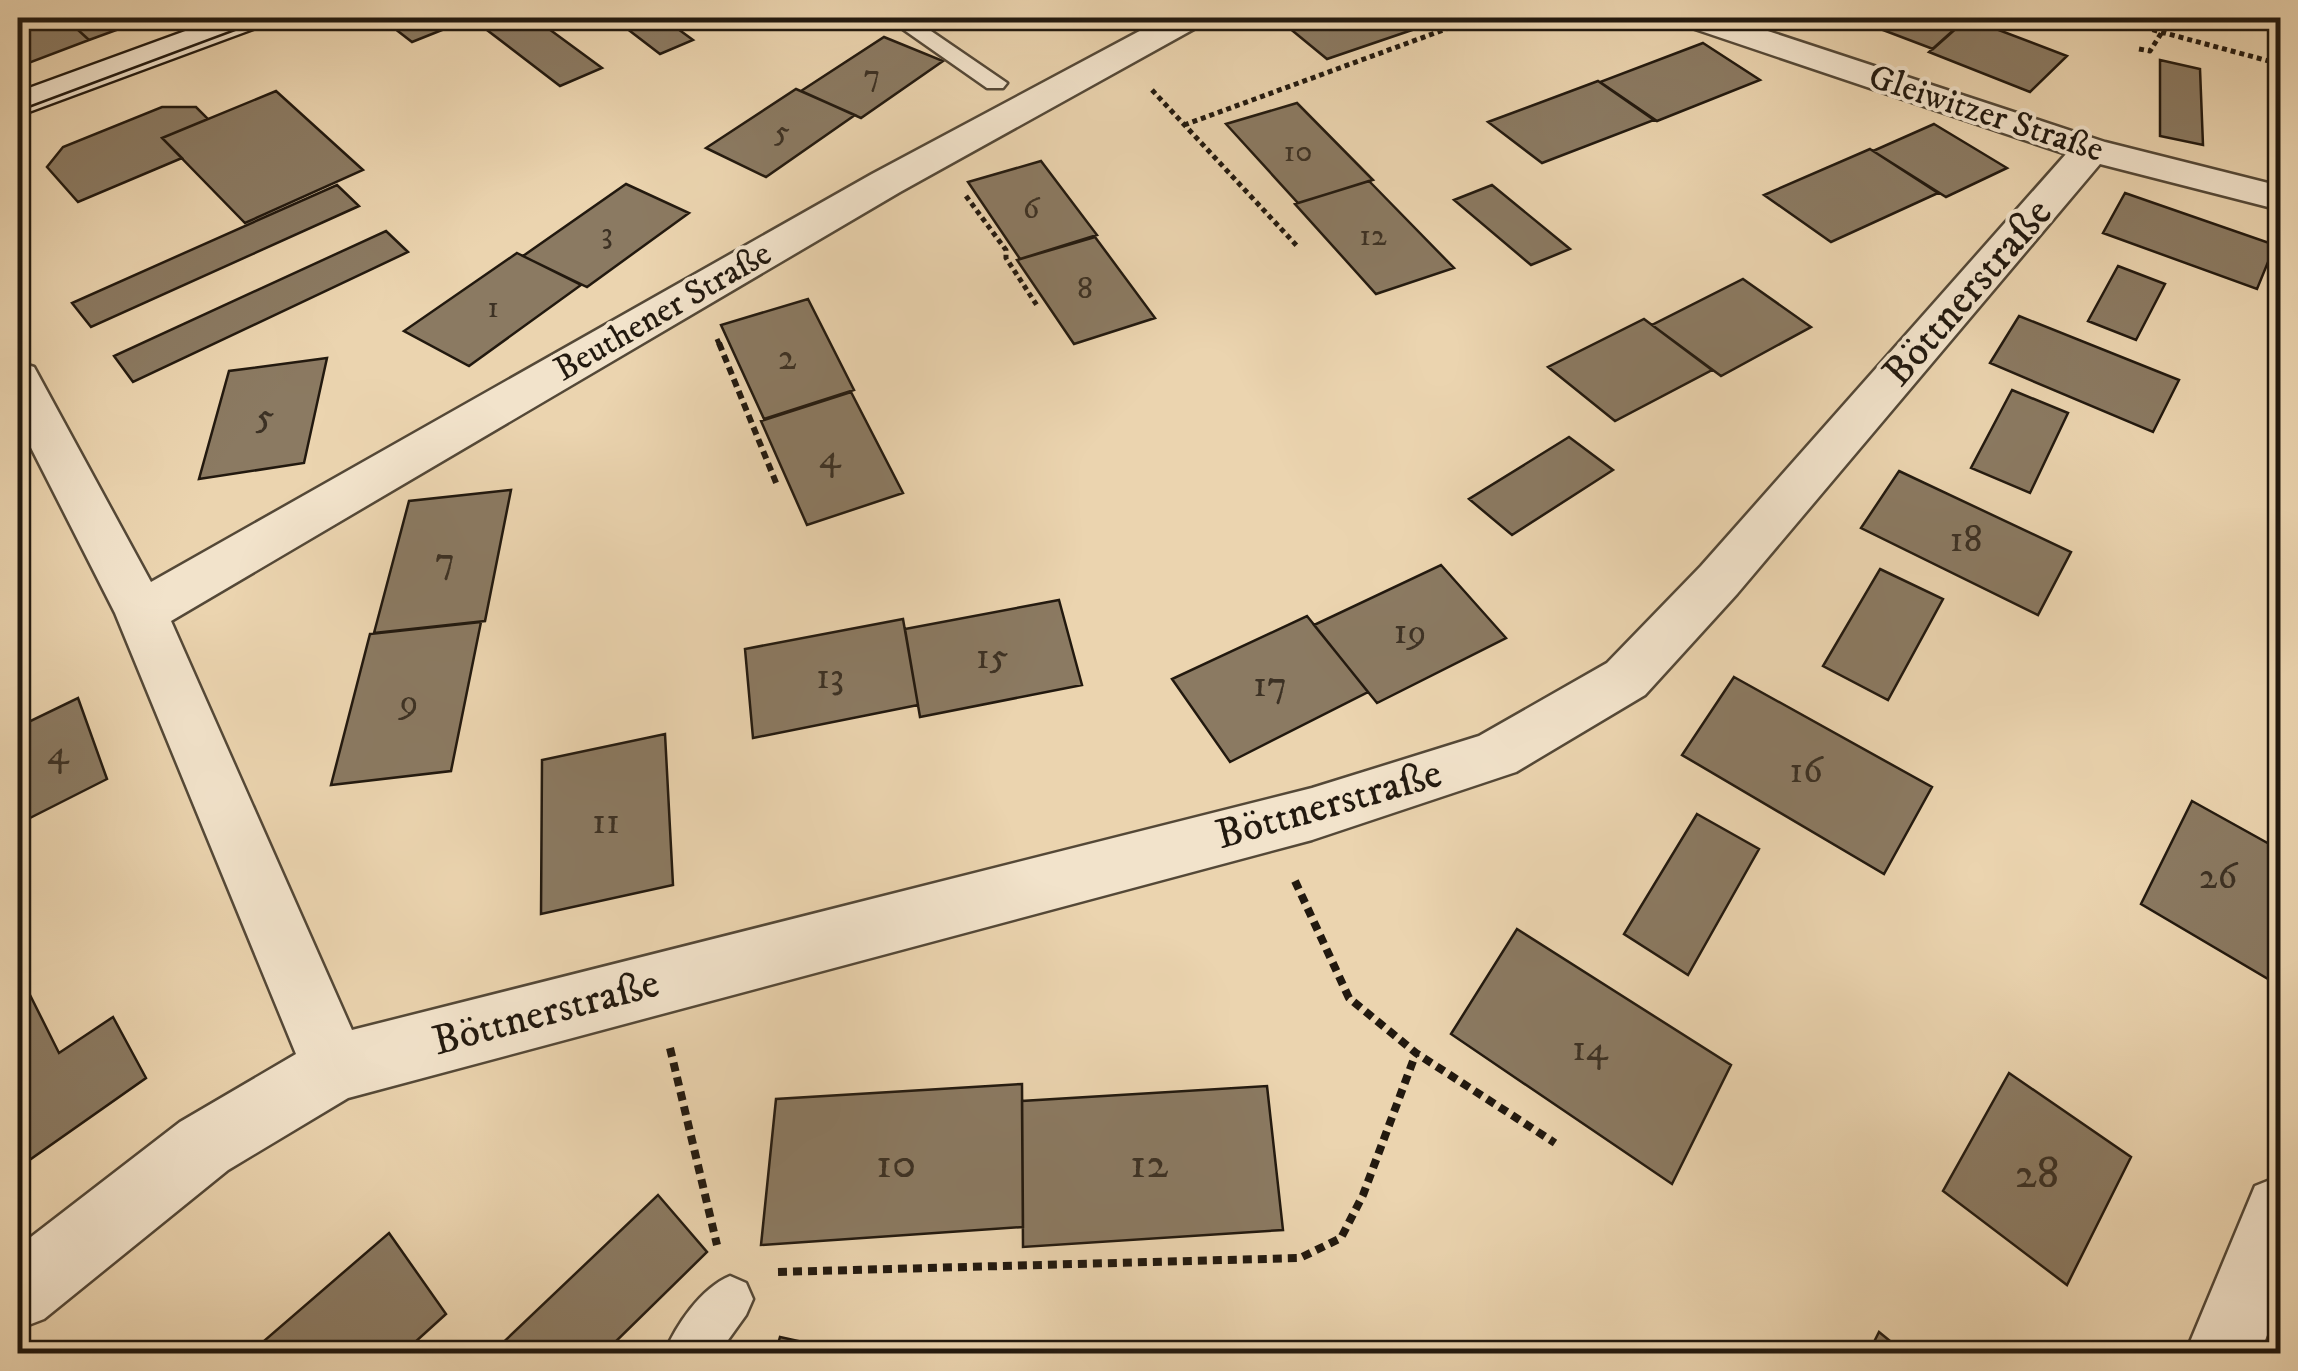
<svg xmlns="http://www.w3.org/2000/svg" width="2298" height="1371" viewBox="0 0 2298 1371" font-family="'IM FELL DW Pica',serif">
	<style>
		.building { fill: #8b7a62; stroke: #22190f; stroke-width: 2.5 }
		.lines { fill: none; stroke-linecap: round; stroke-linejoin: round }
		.service-casing { stroke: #544837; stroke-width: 5 }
		.minor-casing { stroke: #544837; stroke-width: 5 }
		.secondary-casing { stroke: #22190f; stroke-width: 5 }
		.path-far2 { stroke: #22190f; stroke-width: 5; stroke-dasharray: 5 4; stroke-linecap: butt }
		.path-far1 { stroke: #22190f; stroke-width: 6; stroke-dasharray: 8 5; stroke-linecap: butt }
		.path { stroke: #22190f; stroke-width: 8; stroke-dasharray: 9 6; stroke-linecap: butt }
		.service { fill: #f2e3cb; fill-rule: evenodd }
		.minor { fill: #f2e3cb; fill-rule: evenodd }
		.secondary { fill: #f2e3cb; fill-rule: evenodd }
		.tram { stroke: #22190f; stroke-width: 2.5 }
		.labels { text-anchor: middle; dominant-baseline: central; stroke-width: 8; stroke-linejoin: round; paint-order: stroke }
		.far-number-label { font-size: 32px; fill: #3c3124 }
		.far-street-label { font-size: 35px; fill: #22190f; stroke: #f2e3cb }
		.number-label { font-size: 38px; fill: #3c3124 }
		.street-label { font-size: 42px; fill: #22190f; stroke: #f2e3cb }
		.near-number-label { font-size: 45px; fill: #3c3124 }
	</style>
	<rect width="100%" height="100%" fill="#ebd4af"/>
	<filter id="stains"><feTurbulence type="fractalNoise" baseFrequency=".002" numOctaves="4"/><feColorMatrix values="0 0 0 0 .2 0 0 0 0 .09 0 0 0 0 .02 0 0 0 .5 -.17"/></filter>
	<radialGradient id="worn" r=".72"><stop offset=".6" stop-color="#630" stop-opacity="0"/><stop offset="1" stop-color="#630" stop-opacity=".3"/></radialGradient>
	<path class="building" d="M 35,18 L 65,18 L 89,40 L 18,67 L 18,24 Z
		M 65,18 L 149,18 L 89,40 Z
		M 381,18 L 472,18 L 412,42 Z
		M 518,18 L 534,18 L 602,68 L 560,86 L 487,30 Z
		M 613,18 L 663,18 L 693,40 L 660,54 Z
		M 1318,18 L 1390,18 L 1409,31 L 1327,59 L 1288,27 Z
		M 1390,18 L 1449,18 L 1409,31 Z
		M 1867,18 L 1968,18 L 1933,49 L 1862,22 Z
		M 1967,18 L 2067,56 L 2030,92 L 1929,52 Z
		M 884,37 L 943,61 L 861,118 L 801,91 Z
		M 1703,43 L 1760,80 L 1657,121 L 1600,82 Z
		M 2160,60 L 2200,69 L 2203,145 L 2160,136 Z
		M 1598,81 L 1654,120 L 1542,163 L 1488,122 Z
		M 796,89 L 855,115 L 766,177 L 706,148 Z
		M 276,91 L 363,170 L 245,223 L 162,138 Z
		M 1297,103 L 1373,180 L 1298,203 L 1226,124 Z
		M 162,107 L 196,107 L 208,119 L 162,138 L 182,158 L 78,202 L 47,167 L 63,147 Z
		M 1934,124 L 2007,168 L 1946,197 L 1873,151 Z
		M 1870,149 L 1938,193 L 1831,242 L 1764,195 Z
		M 1041,161 L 1097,235 L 1020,259 L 968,182 Z
		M 1369,181 L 1454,268 L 1376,294 L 1295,204 Z
		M 626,184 L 689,213 L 587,287 L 523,256 Z
		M 337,185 L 359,206 L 91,327 L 72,303 Z
		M 1492,185 L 1570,249 L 1531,265 L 1454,200 Z
		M 2125,193 L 2275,245 L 2257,289 L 2103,233 Z
		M 386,231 L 408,252 L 133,382 L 114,356 Z
		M 1095,237 L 1155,318 L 1074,344 L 1017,260 Z
		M 517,253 L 581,285 L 469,366 L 404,331 Z
		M 2118,266 L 2165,284 L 2136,340 L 2088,321 Z
		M 1743,279 L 1811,327 L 1721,376 L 1652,325 Z
		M 808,299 L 854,390 L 764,419 L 721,325 Z
		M 2019,316 L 2179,380 L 2153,432 L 1990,363 Z
		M 1644,319 L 1712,370 L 1615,421 L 1548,367 Z
		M 327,358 L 304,463 L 199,479 L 229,371 Z
		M 2012,390 L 2068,413 L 2030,493 L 1971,468 Z
		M 851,392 L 903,493 L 807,525 L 761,421 Z
		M 1569,437 L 1613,470 L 1512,535 L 1469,499 Z
		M 1899,471 L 2071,552 L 2038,615 L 1861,528 Z
		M 511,490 L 485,621 L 374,633 L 409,501 Z
		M 1441,565 L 1506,638 L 1377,703 L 1314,625 Z
		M 1880,569 L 1943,599 L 1888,700 L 1823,666 Z
		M 1059,600 L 1082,685 L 920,717 L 905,629 Z
		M 1307,616 L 1368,692 L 1230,762 L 1172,679 Z
		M 903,619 L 918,705 L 753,738 L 745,649 Z
		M 481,622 L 451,771 L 331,785 L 370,634 Z
		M 1734,677 L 1932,787 L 1884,874 L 1682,755 Z
		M 78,698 L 107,779 L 18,824 L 18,727 Z
		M 665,734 L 673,885 L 541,914 L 542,760 Z
		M 2192,801 L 2280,850 L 2280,986 L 2141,904 Z
		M 1697,814 L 1759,849 L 1688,975 L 1624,934 Z
		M 1517,929 L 1731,1065 L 1672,1184 L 1451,1034 Z
		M 18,971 L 59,1053 L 113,1017 L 146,1078 L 18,1168 Z
		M 2009,1073 L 2131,1157 L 2067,1285 L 1943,1191 Z
		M 1022,1084 L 1023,1227 L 761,1245 L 776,1099 Z
		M 1267,1086 L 1283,1230 L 1023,1247 L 1022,1101 Z
		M 658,1195 L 707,1252 L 603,1354 L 491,1354 Z
		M 389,1233 L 446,1314 L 402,1354 L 249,1354 Z
		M 1879,1332 L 1906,1354 L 1868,1354 Z
		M 780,1337 L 857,1354 L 775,1354 Z"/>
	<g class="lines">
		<g class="service-casing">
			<path id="service" d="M 887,18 L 912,18 L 1007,83 L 1003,88 L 987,88 Z
				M 730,1276 L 746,1283 L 753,1299 L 746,1315 L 718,1354 L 664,1354 C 676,1325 701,1288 730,1276 Z"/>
		</g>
		<g class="minor-casing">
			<path id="minor" d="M 1164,18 L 1207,18 L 1201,25 L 900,192 L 171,621 L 352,1030 L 1312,788 L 1479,736 L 1607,663 L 1701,566 L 2066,154 L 1683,25 L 1678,18 L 1728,18 L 2105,142 L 2280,186 L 2280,210 L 2100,164 L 1737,594 L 1645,695 L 1516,772 L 1312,840 L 348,1098 L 228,1170 L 44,1319 L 18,1329 L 18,1247 L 180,1122 L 296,1054 L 115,613 L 18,422 L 18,362 L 34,367 L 151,582 L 872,174 Z
				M 2280,1176 L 2280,1300 L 2260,1354 L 2185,1354 L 2255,1186 Z"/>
		</g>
		<g class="secondary-casing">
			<path id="secondary" d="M 221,18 L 270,18 L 264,25 L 18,116 L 18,92 Z"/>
		</g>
		<path class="path-far2" d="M 2109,18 L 2280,64
			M 2139,49 L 2150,51 L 2162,32 L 2162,18
			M 1152,90 L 1298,247
			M 1184,125 L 1476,18
			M 966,196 L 1006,250 L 1006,258 L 1038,307
			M 717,339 L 720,346"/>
		<path class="path-far1" d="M 719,343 L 777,485"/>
		<path class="path" d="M 1295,881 L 1349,998 L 1416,1053 L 1555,1143
			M 670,1048 L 717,1245
			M 778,1272 L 1300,1258 L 1341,1238 L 1363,1195 L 1416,1053"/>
		<use href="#service" class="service"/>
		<use href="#minor" class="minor"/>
		<use href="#secondary" class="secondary"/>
		<path class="tram" d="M 18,111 L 267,18"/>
	</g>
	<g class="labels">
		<g class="far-number-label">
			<text x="872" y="76">7</text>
			<text x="782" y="132">5</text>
			<text x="1298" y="152">10</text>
			<text x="1031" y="209">6</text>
			<text x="607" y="234">3</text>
			<text x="1373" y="236">12</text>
			<text x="1085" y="289">8</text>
			<text x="493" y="308">1</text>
		</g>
		<g class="far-street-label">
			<text transform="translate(1986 114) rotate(18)">Gleiwitzer Straße</text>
			<text transform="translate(663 312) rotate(-30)">Beuthener Straße</text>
		</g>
		<g class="number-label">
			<text x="787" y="358">2</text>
			<text x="265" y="417">5</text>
			<text x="830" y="457">4</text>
			<text x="1966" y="540">18</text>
			<text x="445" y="561">7</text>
			<text x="1410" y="632">19</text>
			<text x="992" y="657">15</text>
			<text x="830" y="677">13</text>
			<text x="1270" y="685">17</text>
			<text x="409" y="702">9</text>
			<text x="58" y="753">4</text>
			<text x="1806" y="771">16</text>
			<text x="606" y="822">11</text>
			<text x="2218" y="877">26</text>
			<text x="1590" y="1049">14</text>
		</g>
		<g class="street-label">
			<text transform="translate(1968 293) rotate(-49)">Böttnerstraße</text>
			<text transform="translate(1329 805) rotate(-16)">Böttnerstraße</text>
			<text transform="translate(546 1013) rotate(-15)">Böttnerstraße</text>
		</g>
		<g class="near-number-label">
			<text x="896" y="1164">10</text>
			<text x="1149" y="1164">12</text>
			<text x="2037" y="1174">28</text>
		</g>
	</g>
	<rect width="2298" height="1371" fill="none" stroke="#ebd4af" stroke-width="60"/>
	<rect x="20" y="20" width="2258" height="1331" fill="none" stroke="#22190f" stroke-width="5"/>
	<rect x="30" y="30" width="2238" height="1311" fill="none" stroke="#22190f" stroke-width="2.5"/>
	<rect width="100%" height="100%" filter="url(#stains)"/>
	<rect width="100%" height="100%" fill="url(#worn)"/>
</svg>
